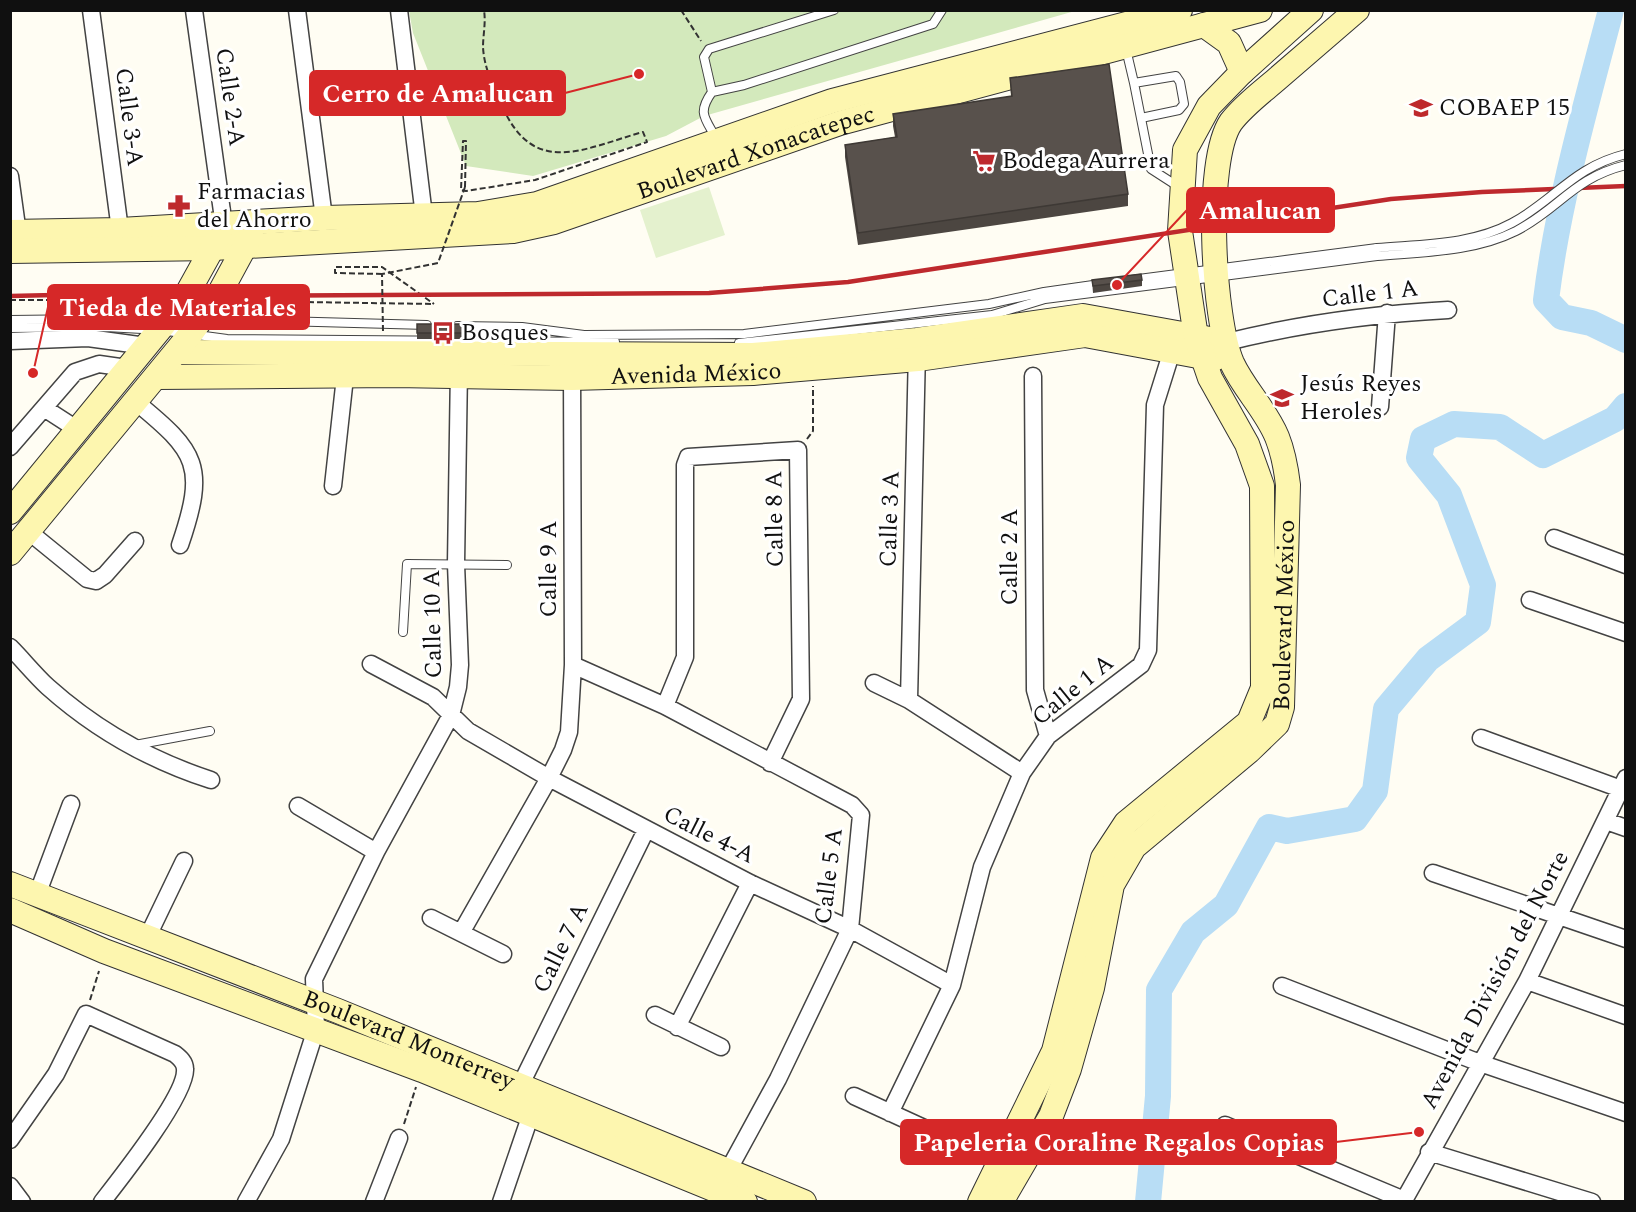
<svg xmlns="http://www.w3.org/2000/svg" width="1636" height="1212" viewBox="0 0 1636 1212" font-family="Spectral,serif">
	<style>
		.park { fill: #d3e9bc }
		.pitch { fill: #e4f1ce }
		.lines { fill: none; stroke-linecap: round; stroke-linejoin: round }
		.river { stroke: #b8ddf5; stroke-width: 26 }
		.lane-casing { stroke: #434343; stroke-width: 10 }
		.street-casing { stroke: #434343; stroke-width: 19 }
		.secondary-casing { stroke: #323232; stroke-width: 26 }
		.path { stroke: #323232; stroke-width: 2; stroke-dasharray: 6 3; stroke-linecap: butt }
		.lane { stroke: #fff; stroke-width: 8 }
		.street { stroke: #fff; stroke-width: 16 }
		.secondary { stroke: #fdf6af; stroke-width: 24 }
		.rail { stroke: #be292d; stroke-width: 4.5 }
		.lane-bridge-casing { stroke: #434343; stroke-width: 10; stroke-linecap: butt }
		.path-bridge { stroke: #323232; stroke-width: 2; stroke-dasharray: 6 3; stroke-linecap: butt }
		.lane-bridge { stroke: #fff; stroke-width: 8 }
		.wall { fill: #4c4641 }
		.building { fill: #58514c; stroke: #3e3935; stroke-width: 1.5 }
		.labels { text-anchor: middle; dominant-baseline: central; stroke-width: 6; stroke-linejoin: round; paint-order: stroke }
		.street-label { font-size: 24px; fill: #101010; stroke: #fff }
		.poi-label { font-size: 24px; fill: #101010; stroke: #fff; text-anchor: start }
		.leader { fill: none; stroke: #d62828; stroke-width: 2 }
		.callout-dot { fill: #d62828; stroke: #fff; stroke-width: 2 }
		.callout { fill: #d62828; stroke: #d62828; stroke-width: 2 }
		.callout-label { font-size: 26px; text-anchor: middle; font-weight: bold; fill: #fff }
	</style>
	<rect width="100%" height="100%" fill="#fffdf3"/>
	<path class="park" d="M 409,11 L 1075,11 L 704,116 L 666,136 L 533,176 L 466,166 L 413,33 Z"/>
	<path class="pitch" d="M 709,187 L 725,235 L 656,258 L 640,210 Z"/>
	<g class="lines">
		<path class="river" d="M 1611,10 C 1586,105 1558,202 1546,300 L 1562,317 L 1591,323 L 1626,340
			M 1148,1202 L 1158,1096 L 1159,990 L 1193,932 L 1226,905 L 1269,827 L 1287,831 L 1355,819 L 1375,791 L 1386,709 L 1428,659 L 1478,622 L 1483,585 L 1449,495 L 1419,458 L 1423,439 L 1454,424 L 1500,427 L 1543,455 L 1615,419 L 1626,406"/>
		<g class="lane-casing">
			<path id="lane" d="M 1126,49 L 1134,83
				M 712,92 L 704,57 L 709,49 L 834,10
				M 1141,118 L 1179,110 L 1184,104 L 1180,82 L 1176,76 L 1134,83 L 1151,169 L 1182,189 L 1212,197
				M 716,138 C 705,118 697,113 712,92 L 744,85 L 933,24 L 942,10
				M 1131,280 L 1377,248
				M 10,320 L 169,318 L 427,325
				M 457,326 L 522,327 L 584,335 L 744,334 L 989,304 L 1044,292 L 1100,284
				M 10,328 L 106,327 L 160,330 L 227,339 L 615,342
				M 739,343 L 992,315 L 1045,299 L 1377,256
				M 403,632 L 407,564 L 507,565
				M 135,745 L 210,731"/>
		</g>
		<g class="street-casing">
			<path id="street" d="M 91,10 L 120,230
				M 194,10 L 224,226
				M 297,10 L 324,218
				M 399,10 L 424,216
				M 10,176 L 19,241
				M 10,341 L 88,338 L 146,346
				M 1227,342 C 1299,324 1374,314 1448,310
				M 1033,376 L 1035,690 L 1048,736
				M 136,402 C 197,452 207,466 180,545
				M 1380,407 L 1387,313
				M 44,408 L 78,430
				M 10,447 L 75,372 L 99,364 L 127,368
				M 333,486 L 345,377
				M 28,531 L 87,579 L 96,581 L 105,575 L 135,541
				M 1554,538 L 1626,565
				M 1530,600 L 1626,633
				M 10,647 C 23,660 35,675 48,687 C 95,729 152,761 211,780
				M 371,664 L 433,697 L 468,731 L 549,778 L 750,883 L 850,929 L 952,985
				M 573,665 L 665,706 L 852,805 L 861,815 L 850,929 L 778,1079 L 729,1169
				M 874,683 L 909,700 L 1022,773
				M 909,700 L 917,350
				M 665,706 L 685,657 L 685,465 L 688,457 L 798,450 L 801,699 L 770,763
				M 1481,738 L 1621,789
				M 298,806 L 376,852
				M 1606,821 L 1626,828
				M 1433,873 L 1626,939
				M 37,895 L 71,804
				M 431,918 L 503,954
				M 461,933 L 549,778 L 563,750 L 569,732 L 573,665 L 572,368
				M 147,938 L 184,861
				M 1527,981 L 1626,1016
				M 1282,986 L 1480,1063 L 1626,1113
				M 655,1015 L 721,1047
				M 677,1027 L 750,883
				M 854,1096 L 937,1134
				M 890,1113 L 952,985 L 982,867 L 1022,773 L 1048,736 L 1141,665 L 1148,650 L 1155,405 L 1175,341
				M 1225,1125 L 1404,1200
				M 10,1140 L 56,1074 L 86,1014 L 175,1054 C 180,1058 185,1062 185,1069 C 187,1094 120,1179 102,1202
				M 1429,1152 L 1592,1202
				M 10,1186 L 22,1202
				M 246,1202 L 281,1139 L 316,1029 L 314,979 L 376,852 L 451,715 L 458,687 L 460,665 L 456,564 L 459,368
				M 374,1202 L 399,1138
				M 501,1202 L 531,1114 L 524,1078 L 646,830
				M 1403,1202 L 1527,981 L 1626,778"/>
		</g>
		<g class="secondary-casing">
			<g id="secondary">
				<path d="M 1204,25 L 1229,43 L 1242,72"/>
				<path d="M 10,232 L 120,230 L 324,218 L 478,214 L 537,204 L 832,101 L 1180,10"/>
				<path id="s1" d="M 10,251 L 213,248 L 513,231 L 554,222 L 840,123 L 1260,10"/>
				<path d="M 177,352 L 753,355 L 917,340 L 1083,316 L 1210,339"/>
				<path id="s2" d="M 156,377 L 395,375 L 572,378 L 753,373 L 918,359 L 1085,335 L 1214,359"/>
				<path d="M 10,512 L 169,318 L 188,292 L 219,236"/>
				<path d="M 10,553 L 189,336 L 218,296 L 251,235"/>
				<path id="s3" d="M 10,884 L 338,1011 L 804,1202"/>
				<path d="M 10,910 L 104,951 L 422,1070 L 745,1202"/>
				<path d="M 980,1202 L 1054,1051 L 1103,858 L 1126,823 L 1249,722 L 1263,688 L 1262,486 L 1247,444 L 1210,378 L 1196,337 L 1180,231 L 1185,150 L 1209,106 L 1242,72 L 1311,10"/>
				<path id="s4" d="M 1001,1202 L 1051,1116 L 1069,1069 L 1092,988 L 1112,885 L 1134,847 L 1249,751 L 1277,724 L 1282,707 L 1288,485 C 1286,468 1283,452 1277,437 C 1266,410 1244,389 1232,363 C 1213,319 1204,161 1231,122 C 1244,105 1262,92 1277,79 C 1304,56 1330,33 1357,10"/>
			</g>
		</g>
		<path class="path" d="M 681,10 L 701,41
			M 465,187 L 466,141 L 463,141 L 461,190 L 466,191 L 535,180 L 647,142 L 643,132 C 585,148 535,178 503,108 C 494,89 484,68 483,47 C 483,35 486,23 484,10
			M 382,274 L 335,273 L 335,267 L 382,267 L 434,304
			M 10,300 L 158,300
			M 236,301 L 434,304
			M 807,439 L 813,431 L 813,386
			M 90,1000 L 99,971
			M 404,1124 L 416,1087"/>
		<use href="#lane" class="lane"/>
		<use href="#street" class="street"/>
		<use href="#secondary" class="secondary"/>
		<path class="rail" d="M 10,296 L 188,292 L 218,296 L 709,293 L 848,282 L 1391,199 L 1482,192 L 1626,186"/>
		<g class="lane-bridge-casing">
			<path id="lane-bridge" d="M 1377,248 C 1422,244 1472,245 1512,223 C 1555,200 1573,167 1626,154
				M 1377,256 C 1423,252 1474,252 1516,231 C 1559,209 1573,178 1626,165"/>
		</g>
		<path class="path-bridge" d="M 383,331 L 382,274 L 438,263 L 465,187"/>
		<use href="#lane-bridge" class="lane-bridge"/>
	</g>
	<path class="wall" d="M 1010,78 L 1128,194 L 1128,206 L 858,245 L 845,157 L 845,145 L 895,137 L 893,126 L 893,114 L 1011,97 Z
		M 1092,280 L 1142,280 L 1142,286 L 1093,293 Z
		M 417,324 L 469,324 L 469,339 L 417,339 Z"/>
	<path class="building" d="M 1109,64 L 1128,194 L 858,233 L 845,145 L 897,137 L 893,114 L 1012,96 L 1010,78 Z
		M 1141,274 L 1142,280 L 1093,286 L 1092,280 Z
		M 417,324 L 469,324 L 469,333 L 417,333 Z"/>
	<defs>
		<g id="school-bare" transform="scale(1.8)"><path d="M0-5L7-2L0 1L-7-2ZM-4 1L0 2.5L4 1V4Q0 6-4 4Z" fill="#be292d" stroke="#fff" stroke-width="2.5" paint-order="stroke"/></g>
		<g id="supermarket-bare" transform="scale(1.8)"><path d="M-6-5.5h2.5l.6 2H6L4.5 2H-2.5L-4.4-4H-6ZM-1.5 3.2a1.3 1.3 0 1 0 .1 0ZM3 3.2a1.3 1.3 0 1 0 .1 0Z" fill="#be292d" stroke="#fff" stroke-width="2.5" paint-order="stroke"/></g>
		<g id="pharmacy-bare" transform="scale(1.8)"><path d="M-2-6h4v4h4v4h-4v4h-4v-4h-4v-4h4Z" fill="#be292d" stroke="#fff" stroke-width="2.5" paint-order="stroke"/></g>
		<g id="bus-bare" transform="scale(1.8)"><path d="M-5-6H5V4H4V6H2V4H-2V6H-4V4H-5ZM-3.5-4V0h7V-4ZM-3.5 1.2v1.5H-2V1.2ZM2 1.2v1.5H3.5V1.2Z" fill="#be292d" stroke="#fff" stroke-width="2.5" paint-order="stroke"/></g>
	</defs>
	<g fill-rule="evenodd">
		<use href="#school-bare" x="1421" y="108"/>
		<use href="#supermarket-bare" x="984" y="161"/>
		<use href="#pharmacy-bare" x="179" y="206"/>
		<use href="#bus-bare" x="443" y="333"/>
		<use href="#school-bare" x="1282" y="398"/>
	</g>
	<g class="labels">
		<g class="street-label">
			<text transform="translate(230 97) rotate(82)">Calle 2-A</text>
			<text transform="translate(129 117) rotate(83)">Calle 3-A</text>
			<text stroke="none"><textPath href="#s1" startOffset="759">Boulevard Xonacatepec</textPath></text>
			<text transform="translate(1370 294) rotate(-7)">Calle 1 A</text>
			<text stroke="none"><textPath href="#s2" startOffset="540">Avenida México</textPath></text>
			<text transform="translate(775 519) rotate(-91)">Calle 8 A</text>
			<text transform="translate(890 519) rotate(-88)">Calle 3 A</text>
			<text transform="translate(1010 557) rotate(-90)">Calle 2 A</text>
			<text transform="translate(549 569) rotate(-90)">Calle 9 A</text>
			<text stroke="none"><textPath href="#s4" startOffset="681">Boulevard México</textPath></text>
			<text transform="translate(433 624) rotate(-91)">Calle 10 A</text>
			<text transform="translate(1073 690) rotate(-39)">Calle 1 A</text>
			<text transform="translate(709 835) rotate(27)">Calle 4-A</text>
			<text transform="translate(829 876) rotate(-83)">Calle 5 A</text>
			<text transform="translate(561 948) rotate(-64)">Calle 7 A</text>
			<text transform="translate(1495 980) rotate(-62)">Avenida División del Norte</text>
			<text stroke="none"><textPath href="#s3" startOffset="428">Boulevard Monterrey</textPath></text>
		</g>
		<g class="poi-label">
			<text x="1439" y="108">COBAEP 15</text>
			<text x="1002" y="161">Bodega Aurrera</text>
			<text x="197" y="192">Farmacias<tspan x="197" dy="28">del Ahorro</tspan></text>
			<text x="461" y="333">Bosques</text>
			<text x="1300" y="384">Jesús Reyes<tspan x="1300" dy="28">Heroles</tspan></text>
		</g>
	</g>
	<path class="leader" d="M639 74L565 93M1117 285L1187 210M33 373L48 307M1419 1132L1336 1142"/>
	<g class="callout-dot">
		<circle cx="639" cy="74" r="6"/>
		<circle cx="1117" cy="285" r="6"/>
		<circle cx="33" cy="373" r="6"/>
		<circle cx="1419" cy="1132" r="6"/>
	</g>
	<g class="callout">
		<rect x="310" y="71" width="255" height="44" rx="6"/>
		<rect x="1187" y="188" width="147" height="44" rx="6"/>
		<rect x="48" y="285" width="261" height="44" rx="6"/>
		<rect x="901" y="1120" width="435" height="44" rx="6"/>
	</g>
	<g class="callout-label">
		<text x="438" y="102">Cerro de Amalucan</text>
		<text x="1260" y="219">Amalucan</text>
		<text x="178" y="316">Tieda de Materiales</text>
		<text x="1119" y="1151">Papeleria Coraline Regalos Copias</text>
	</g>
	<rect width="1636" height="1212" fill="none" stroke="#101010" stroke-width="24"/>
</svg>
